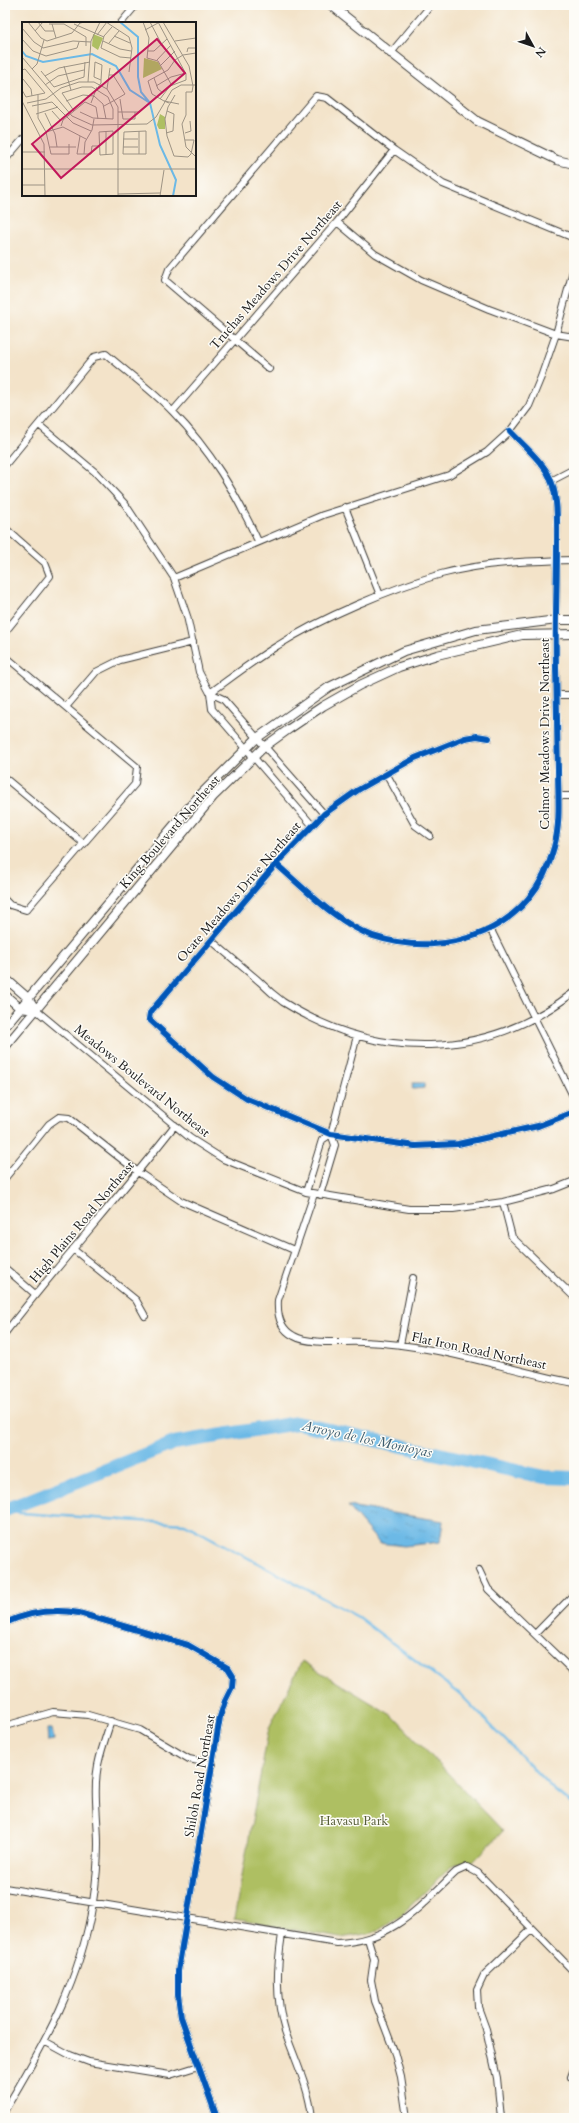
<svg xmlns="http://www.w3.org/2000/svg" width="579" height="2123" viewBox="0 0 579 2123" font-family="Cardo,serif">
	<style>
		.green { fill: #aebf62; stroke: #656e3f }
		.water { fill: url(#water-ripples); stroke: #446a81 }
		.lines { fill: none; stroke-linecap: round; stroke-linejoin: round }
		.stream { stroke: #6cb9e6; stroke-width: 2.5 }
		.river { stroke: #6cb9e6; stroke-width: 14 }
		.street-casing { stroke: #3c3a36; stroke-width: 8 }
		.secondary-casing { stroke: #3c3a36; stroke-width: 10 }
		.street { stroke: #fff; stroke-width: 6 }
		.secondary { stroke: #fff; stroke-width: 8 }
		.cycleway-casing { stroke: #fdfcf7; stroke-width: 8 }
		.cycleway { stroke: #0057b8; stroke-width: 6 }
		.labels { text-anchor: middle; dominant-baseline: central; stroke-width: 3; stroke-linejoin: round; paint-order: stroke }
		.street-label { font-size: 13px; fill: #1c1c1c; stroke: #fdfcf7 }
		.park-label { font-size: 13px; fill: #565d38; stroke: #fdfcf7 }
		.water-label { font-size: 14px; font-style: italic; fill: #3c5b6d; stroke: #fdfcf7 }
		.inset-river { fill: none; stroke: #6cb9e6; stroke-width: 2 }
		.inset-road { fill: none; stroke: #9d9384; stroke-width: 1 }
		.view { fill: #c2185b; fill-opacity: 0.15; stroke: #c2185b; stroke-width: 2 }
		.inset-edge { fill: none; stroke: #1c1c1c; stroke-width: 2 }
	</style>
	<defs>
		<pattern id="water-ripples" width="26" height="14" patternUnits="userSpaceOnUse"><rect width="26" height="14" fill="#6cb9e6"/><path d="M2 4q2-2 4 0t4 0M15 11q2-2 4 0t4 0" fill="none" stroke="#5d9ec5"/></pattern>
	</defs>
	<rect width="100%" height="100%" fill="#fdfcf7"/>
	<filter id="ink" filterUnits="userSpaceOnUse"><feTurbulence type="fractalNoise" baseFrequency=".025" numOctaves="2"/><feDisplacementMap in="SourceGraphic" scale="8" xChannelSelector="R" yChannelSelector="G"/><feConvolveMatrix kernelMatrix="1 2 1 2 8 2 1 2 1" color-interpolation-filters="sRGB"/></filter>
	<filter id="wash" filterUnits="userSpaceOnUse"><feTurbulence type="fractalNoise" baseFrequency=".012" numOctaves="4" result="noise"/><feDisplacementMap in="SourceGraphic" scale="16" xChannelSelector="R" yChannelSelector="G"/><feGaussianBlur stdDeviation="0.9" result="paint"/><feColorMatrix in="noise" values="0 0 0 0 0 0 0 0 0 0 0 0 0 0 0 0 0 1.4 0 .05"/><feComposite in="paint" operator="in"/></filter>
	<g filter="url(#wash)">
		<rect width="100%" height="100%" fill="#f3e3c9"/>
		<path class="green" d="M 302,1661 L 393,1716 L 503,1831 L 472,1863 L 461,1862 L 453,1865 L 402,1914 L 387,1925 L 372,1933 L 340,1938 L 234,1919 L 269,1728 Z"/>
		<path class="water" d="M 413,1083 L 424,1083 L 424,1088 L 413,1089 L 412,1088 Z
			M 348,1506 L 443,1521 L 440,1542 L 404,1546 L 379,1543 Z
			M 47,1729 L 52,1729 L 54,1740 L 48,1741 Z"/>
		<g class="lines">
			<path class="stream" d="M 5,1512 L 185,1524 L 358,1617 L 460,1694 L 553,1789 L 574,1806"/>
			<path class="river" d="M 5,1510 L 174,1443 L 297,1423 L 544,1477 L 574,1478"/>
		</g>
	</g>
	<g filter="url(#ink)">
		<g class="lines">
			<g class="street-casing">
				<path id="street" d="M 121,23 L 136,5
					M 390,54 L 431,5
					M 5,160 L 23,139
					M 337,222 L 375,254 L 421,280 L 489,309 L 556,334 L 574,337
					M 269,369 L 165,280 L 169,269 L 316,96 L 327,98 L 394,150 L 443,184 L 574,238
					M 173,411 L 337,222 L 394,150
					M 39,425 L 95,472 L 125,504 L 174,578 L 187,616 L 199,672 L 210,693 L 212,709 L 312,825
					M 5,465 L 94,357 L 106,354 C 128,373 153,391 173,412 C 211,451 235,492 258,541
					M 551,481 L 574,469
					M 345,507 L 380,595
					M 5,528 L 45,563 L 50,576 L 5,632
					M 174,578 L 323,515 L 449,475 L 487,452 L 510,431 L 529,406 L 541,377 L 556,334 L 574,267
					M 5,656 L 137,767 L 135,784 L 26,910 L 10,905 L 5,900
					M 210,693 C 232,677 254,660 277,646 C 322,617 390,589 441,574 C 484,562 530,561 574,560
					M 210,693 L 223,699 L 324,814
					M 557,695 L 574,695
					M 66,707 L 96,672 L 120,660 L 193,642
					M 489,738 L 477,736 L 465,738 L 415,758 L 358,790 L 324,814 L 276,864 L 153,1009 L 150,1013 L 149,1019 L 213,1077 L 247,1099 L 331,1134 L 415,1146 L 458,1144 L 538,1126 L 574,1112
					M 386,773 L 415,825 L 430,836
					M 5,778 L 84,844
					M 558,796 L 574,796
					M 276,864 C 304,888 338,924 373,936 C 449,961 534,929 554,847 C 561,822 558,795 558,769 C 557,735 557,701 556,667 C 555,626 557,586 557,545 C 557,522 559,492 547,472 C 538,457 522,444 510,431
					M 491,930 L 574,1098
					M 212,941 C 228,955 244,968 260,982 C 267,989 275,996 283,1002 C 377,1061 485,1061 574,992
					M 36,1010 L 190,1138 L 223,1159 L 306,1192 L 409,1209 L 453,1209 L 503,1202 L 554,1189 L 574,1181
					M 5,1178 L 49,1124 L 59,1117 L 69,1118 L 138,1172 L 181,1201 L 294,1250
					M 306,1192 L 322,1140 L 331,1134
					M 314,1194 L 278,1300 C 277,1315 280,1329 294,1336 C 309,1345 345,1341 363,1342 C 435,1344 504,1369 574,1383
					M 320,1195 L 335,1145 L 331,1134 L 357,1036
					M 503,1202 L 512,1237 L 574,1297
					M 73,1249 L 136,1300 L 145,1316
					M 5,1268 L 35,1294
					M 5,1333 C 60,1262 120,1196 175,1125
					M 400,1345 L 413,1278
					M 479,1570 L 488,1589 L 574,1672
					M 5,1623 C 29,1612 53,1608 79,1613 L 188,1645 L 228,1668 L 233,1676 L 232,1687 L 225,1701 L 220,1717 L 178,1971 L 178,1995 L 181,2017 L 217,2118
					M 535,1634 L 574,1594
					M 5,1726 L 53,1712 L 88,1715 L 140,1730 L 189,1759 L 213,1764
					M 5,1888 L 337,1943 C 392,1941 418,1908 456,1872 L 467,1867 L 478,1873 L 574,1972
					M 282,1934 C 277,1967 275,1998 285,2031 C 295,2060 309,2087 312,2118
					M 368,1939 L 374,1959 L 371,1980 L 375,2001 L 394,2051 L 401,2077 L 407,2118
					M 46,2042 L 70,2055 L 89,2062 L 170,2075 L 199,2066
					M 571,2077 L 574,2069
					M 5,2110 C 45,2043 81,1980 93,1902 C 96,1883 98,1863 98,1844 C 98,1818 93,1791 98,1765 C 101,1750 106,1736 111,1721
					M 501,2118 L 497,2078 L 486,2029 L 478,2007 L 477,1990 L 484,1975 L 532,1929"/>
			</g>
			<g class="secondary-casing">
				<path id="secondary" d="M 331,5 L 477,121 L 557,160 L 574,164
					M 5,978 L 28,998 L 36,1010
					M 5,995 L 20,1008 L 36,1010
					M 5,1026 L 196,799 L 257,738 L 329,687 L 404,651 L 476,630 L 557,620 L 574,620
					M 5,1047 L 213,797 L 264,747 L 289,729 L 323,706 L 360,685 L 399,667 L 437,655 L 522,635 L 574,634"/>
			</g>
			<use href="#street" class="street"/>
			<use href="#secondary" class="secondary"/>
			<g class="cycleway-casing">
				<path id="cycleway" d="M 489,738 L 477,736 L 465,738 L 415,758 L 358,790 L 324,814 L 276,864 L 153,1009 L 150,1013 L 149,1019 L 213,1077 L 247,1099 L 331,1134 L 415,1146 L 458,1144 L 538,1126 L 574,1112
					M 276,864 C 304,888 338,924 373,936 C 449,961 534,929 554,847 C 561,822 558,795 558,769 C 557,735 557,701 556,667 C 555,626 557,586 557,545 C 557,522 559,492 547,472 C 538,457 522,444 510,431
					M 5,1623 C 29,1612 53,1608 79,1613 L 188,1645 L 228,1668 L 233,1676 L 232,1687 L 225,1701 L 220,1717 L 178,1971 L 178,1995 L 181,2017 L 217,2118"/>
			</g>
			<use href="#cycleway" class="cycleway"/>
		</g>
	</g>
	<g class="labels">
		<g class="street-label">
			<text transform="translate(276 275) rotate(-49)">Truchas Meadows Drive Northeast</text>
			<text transform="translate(545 734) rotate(-90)">Colmor Meadows Drive Northeast</text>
			<text transform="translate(170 832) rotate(-49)">King Boulevard Northeast</text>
			<text transform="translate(239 892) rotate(-49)">Ocate Meadows Drive Northeast</text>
			<text transform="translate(142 1081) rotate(39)">Meadows Boulevard Northeast</text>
			<text transform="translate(82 1222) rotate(-50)">High Plains Road Northeast</text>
			<text transform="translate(479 1351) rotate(12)">Flat Iron Road Northeast</text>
			<text transform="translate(200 1776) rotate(-80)">Shiloh Road Northeast</text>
		</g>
		<g class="park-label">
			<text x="354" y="1821">Havasu Park</text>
		</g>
		<g class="water-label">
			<text transform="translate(367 1439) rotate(12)">Arroyo de los Montoyas</text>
		</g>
	</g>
	<g transform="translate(22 22)">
		<rect width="174" height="174" fill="#f3e3c9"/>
		<path d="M 71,12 L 81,16 L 76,28 L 70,24 ZM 122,36 L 136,40 L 140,47 L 121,56 ZM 138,92 L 143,95 L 143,107 L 137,107 L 135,103 Z" fill="#aebf62"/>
		<path class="inset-river" d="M 98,0 L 116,15 L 116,55 L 119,70 L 128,81M 0,29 L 4,34 L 21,40 L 70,32 L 94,44 L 108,68 L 128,81 L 138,123 L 154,158 L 151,174"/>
		<path class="inset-road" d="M 6,0 L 19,16 L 25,19 L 50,11 L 58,1 L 63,0M 16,0 L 23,9 L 32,9M 84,0 L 107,15 L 110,26 L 107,50M 121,0 L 127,16 L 125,36 L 136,39 L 149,62M 128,0 L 139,21M 136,0 L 164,52 L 164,58 L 148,64 L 138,77M 141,0 L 167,44 L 171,64 L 170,70M 27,2 L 42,2 L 64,15 L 64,24M 30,2 L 34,16M 52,2 L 82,15M 90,5 L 82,14 L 79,26 L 98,35 L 109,36M 0,6 L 12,20 L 21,26 L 51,19 L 69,20M 123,8 L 136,1M 13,9 L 21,0M 75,13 L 85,0M 92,14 L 108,21M 0,17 L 11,29 L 24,34 L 55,26 L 57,20M 81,19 L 98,27 L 109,29M 153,19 L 174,16M 87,21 L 97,9M 126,29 L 132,29 L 145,17M 165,30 L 166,26 L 174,26M 0,35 L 50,94 L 70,103 L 125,102 L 134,95 L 150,68 L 159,63 L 174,63M 135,38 L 149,23M 42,44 L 49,68M 138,44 L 153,29M 10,47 L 15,42 L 22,18M 0,48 L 3,47 L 23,71 L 4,75 L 0,68M 19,49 L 32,65 L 62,55 L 63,40M 87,53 L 91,53 L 103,72 L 93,78M 23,54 L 37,46 L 68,40M 132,56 L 136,67 L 141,71M 1,57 L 9,67 L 10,74M 66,60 L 69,19 L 78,0M 23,63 L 36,54 L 62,48M 134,64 L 149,55 L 164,51M 75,67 L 79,61 L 79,58 L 80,43 L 73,40 L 72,55 L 79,58M 85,67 L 88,46M 170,70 L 164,70 L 164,93 L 160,102 L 164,125 L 174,135M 16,73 L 16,96 L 24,110 L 29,132 L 47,132 L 47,122M 153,73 L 146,85 L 143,97 L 145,114 L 152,134 L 166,135 L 169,132M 98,77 L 101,97 L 113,97 L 113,90M 0,79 L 22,122 L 23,174M 44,79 L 61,73 L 72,74 L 81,82 L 84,97M 142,79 L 130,72 L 126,59 L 146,48 L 153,38 L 161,33 L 174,31M 5,81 L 24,77 L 39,66 L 57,60 L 72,60 L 85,67 L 96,85 L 96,148M 69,81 L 75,65M 147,81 L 142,79 L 157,82M 10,84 L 30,80 L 51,101 L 69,109M 82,84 L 93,78M 30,89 L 39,99M 52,89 L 40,71 L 60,65 L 70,65 L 86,75 L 91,87 L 91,97 L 71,96 L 58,90M 96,90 L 118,90M 23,91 L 33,112 L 35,125M 14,92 L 36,85M 39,104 L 41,98 L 63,80 L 74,85 L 76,97M 84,109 L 84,133M 91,109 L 91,132 L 78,133 L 77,110 ZM 124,109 L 124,132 L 101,132 L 102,110 ZM 24,110 L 41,105 L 64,117M 144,111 L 151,109 L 152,92 L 145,89M 163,111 L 169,109 L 168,99M 58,114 L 55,132 L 69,132 L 70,124 L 77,124M 101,117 L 116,117M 163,118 L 172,118 L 169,132M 28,125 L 54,125M 101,125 L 116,125M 0,130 L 23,130M 62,132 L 63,120 L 70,108 L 72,97M 117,132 L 117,109M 0,147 L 174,147M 96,147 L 96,174M 0,163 L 23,163M 96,172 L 138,171M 138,174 L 142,148"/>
		<path class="view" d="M 135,17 L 163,51 L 39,156 L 10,122 Z"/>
		<rect width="174" height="174" class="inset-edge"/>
	</g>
	<rect width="579" height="2123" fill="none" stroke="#fdfcf7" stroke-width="20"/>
	<g transform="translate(533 46) rotate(130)" stroke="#fdfcf7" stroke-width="3" paint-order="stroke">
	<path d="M0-3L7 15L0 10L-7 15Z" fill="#1c1c1c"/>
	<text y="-6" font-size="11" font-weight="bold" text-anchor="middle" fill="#1c1c1c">N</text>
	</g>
</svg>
